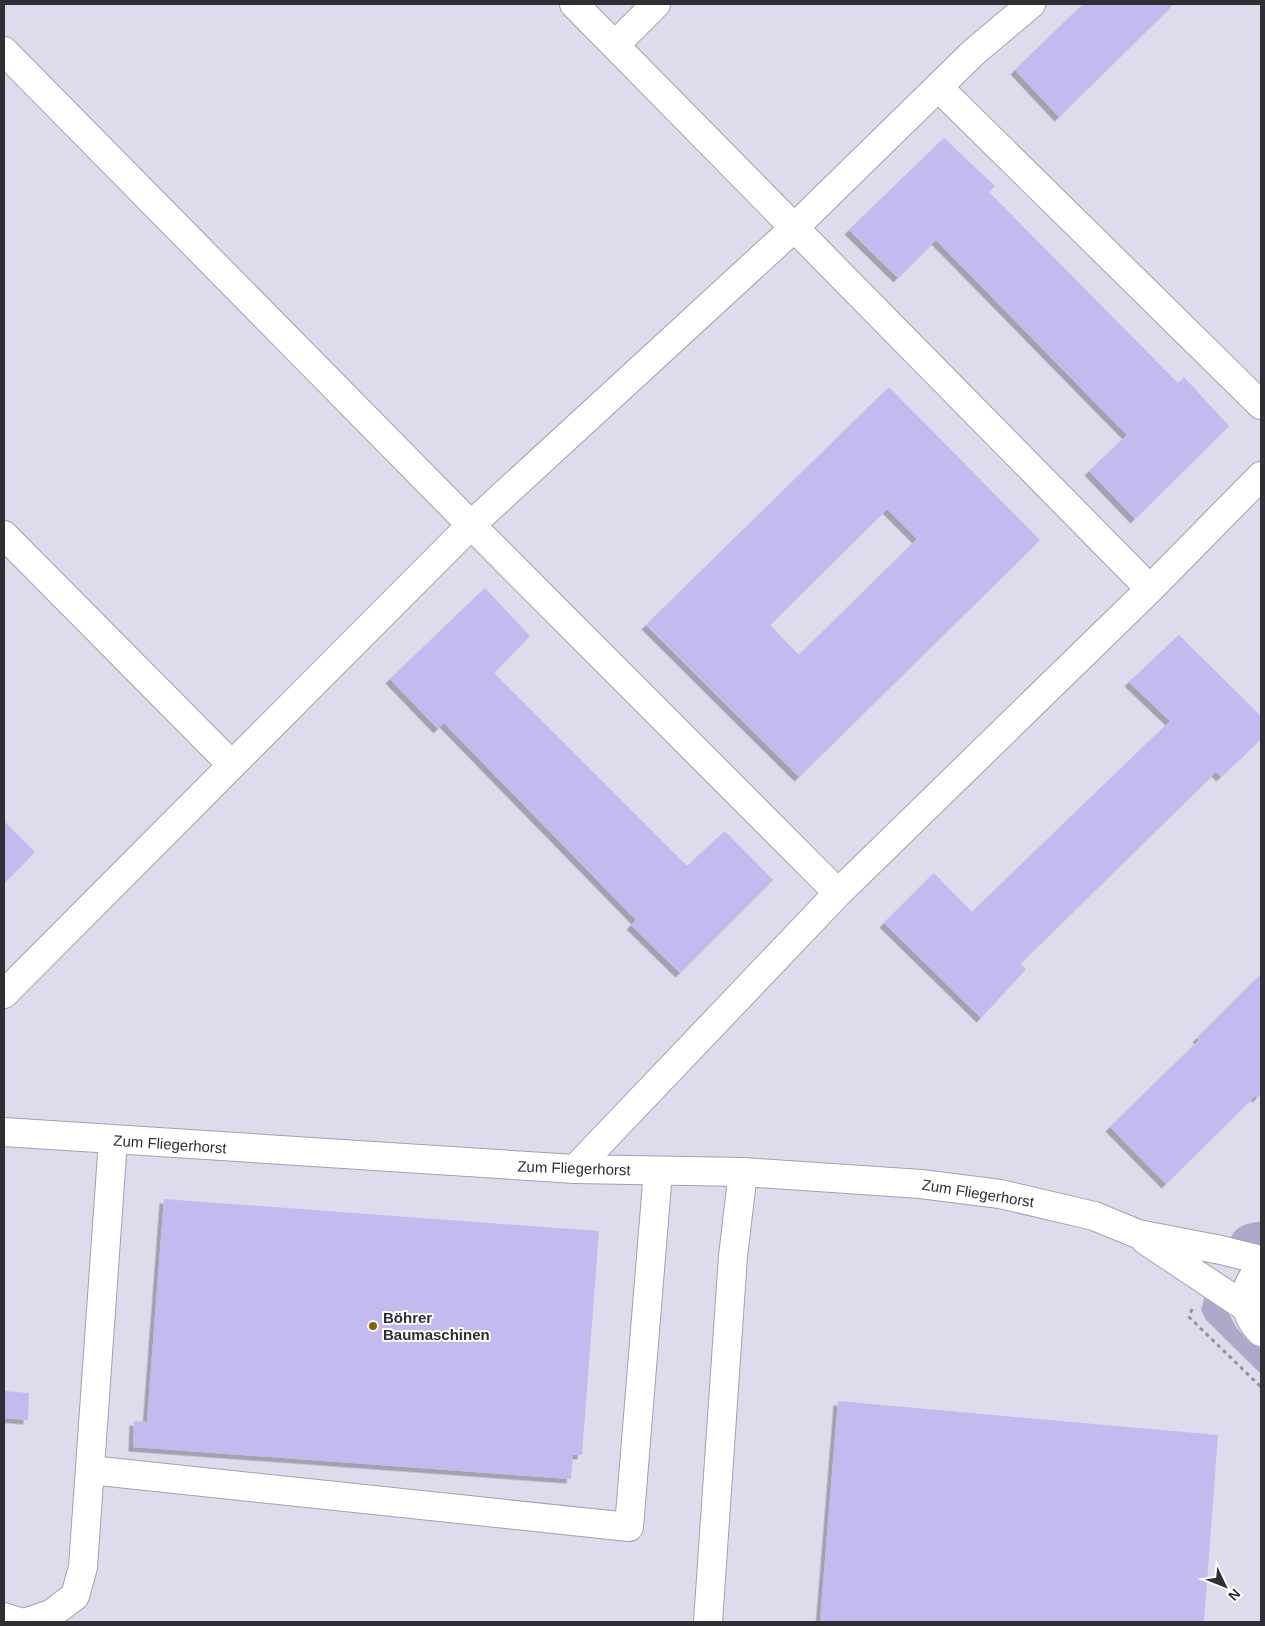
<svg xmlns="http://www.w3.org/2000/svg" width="1265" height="1626" viewBox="0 0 1265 1626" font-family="Helvetica,sans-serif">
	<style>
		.green { fill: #afa8ca }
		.building { fill: #c5baf0; fill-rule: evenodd; filter: url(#shadow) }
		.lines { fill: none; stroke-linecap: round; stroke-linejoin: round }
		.minor-casing { stroke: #a3a0b0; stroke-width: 30 }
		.path { stroke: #9592a0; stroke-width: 3; stroke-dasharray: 4 4; stroke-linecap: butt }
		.minor { stroke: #fff; stroke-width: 28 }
		.poi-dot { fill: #866300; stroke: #fff; stroke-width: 2 }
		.labels { text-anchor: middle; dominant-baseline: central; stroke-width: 4; stroke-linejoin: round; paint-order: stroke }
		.street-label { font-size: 15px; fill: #2f2e35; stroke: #fff }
		.poi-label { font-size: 15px; font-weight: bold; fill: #2f2e35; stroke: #fff; text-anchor: start }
	</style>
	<defs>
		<filter id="shadow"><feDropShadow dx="-4.5" dy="4.5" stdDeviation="0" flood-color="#0004"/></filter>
	</defs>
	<rect width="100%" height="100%" fill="#dfdbed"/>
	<path class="green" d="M 1261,1221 L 1261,1248 L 1229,1241 C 1237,1224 1244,1225 1261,1221 Z
		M 1205,1295 L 1227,1310 L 1236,1327 L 1249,1342 L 1261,1349 L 1261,1374 L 1206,1320 L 1201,1310 Z"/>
	<path class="building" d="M 1083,4 L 1174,4 L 1059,117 L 1015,70 Z
		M 944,138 L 995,186 L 989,192 L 1178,383 L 1184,377 L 1229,426 L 1135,519 L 1089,471 L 1127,435 L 936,240 L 898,278 L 849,230 Z
		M 889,387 L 1040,540 L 799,777 L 646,625 ZM 887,509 L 917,539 L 799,655 L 770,625 Z
		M 485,588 L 530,636 L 494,673 L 687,866 L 725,831 L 773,880 L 680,973 L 631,925 L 636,920 L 444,723 L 438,729 L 390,679 Z
		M 1179,635 L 1261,716 L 1261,739 L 1221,777 L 1216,772 L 1020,964 L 1026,969 L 981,1018 L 884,923 L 934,873 L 972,912 L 1170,721 L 1129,682 Z
		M 4,821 L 35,852 L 4,883 Z
		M 1261,974 L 1261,1094 L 1257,1098 L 1255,1096 L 1166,1184 L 1110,1127 L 1199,1040 L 1197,1038 Z
		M 164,1199 L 599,1231 L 582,1455 L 573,1455 L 571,1479 L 133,1447 L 134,1421 L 147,1422 Z
		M 4,1391 L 29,1393 L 28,1420 L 4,1418 Z
		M 838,1401 L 1218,1435 L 1204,1622 L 820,1622 Z"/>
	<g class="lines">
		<g class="minor-casing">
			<path id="minor" d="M 574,4 L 1150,589
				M 615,45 L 656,4
				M 4,51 L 471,525 L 838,893
				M 938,87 L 1261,405
				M 4,535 L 232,765
				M 4,994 L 471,525 L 794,228 L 974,52 L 1031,4
				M 4,1132 L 575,1169 L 743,1172 L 921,1184 L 1000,1194 L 1094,1216 L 1138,1234 L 1221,1250 L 1261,1260
				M 575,1169 L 838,893 L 1150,589 L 1261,476
				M 1145,1240 L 1247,1308
				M 1261,1269 C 1240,1286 1243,1315 1261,1332
				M 90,1470 L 629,1527 L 658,1171
				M 4,1617 L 20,1622
				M 27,1622 L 51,1614 L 75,1596 L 83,1567 L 113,1140
				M 708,1622 L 733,1256 L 743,1172"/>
		</g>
		<path class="path" d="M 1192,1309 L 1189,1317 L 1261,1387"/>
		<use href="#minor" class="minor"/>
	</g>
	<circle class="poi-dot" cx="373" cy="1326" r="5"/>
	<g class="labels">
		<g class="street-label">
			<text transform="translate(170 1144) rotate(4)">Zum Fliegerhorst</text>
			<text transform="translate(574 1168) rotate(2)">Zum Fliegerhorst</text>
			<text transform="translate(978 1193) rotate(9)">Zum Fliegerhorst</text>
		</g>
		<g class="poi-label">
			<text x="383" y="1317">Böhrer<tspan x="383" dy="17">Baumaschinen</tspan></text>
		</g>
	</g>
	<rect width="1265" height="1626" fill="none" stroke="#2f2e35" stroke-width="10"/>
	<g transform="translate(1225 1586) rotate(133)" stroke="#ffffff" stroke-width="4" paint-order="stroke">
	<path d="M0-4L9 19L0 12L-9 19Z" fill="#2f2e35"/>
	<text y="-8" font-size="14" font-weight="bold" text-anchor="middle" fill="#2f2e35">N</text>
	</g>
</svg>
